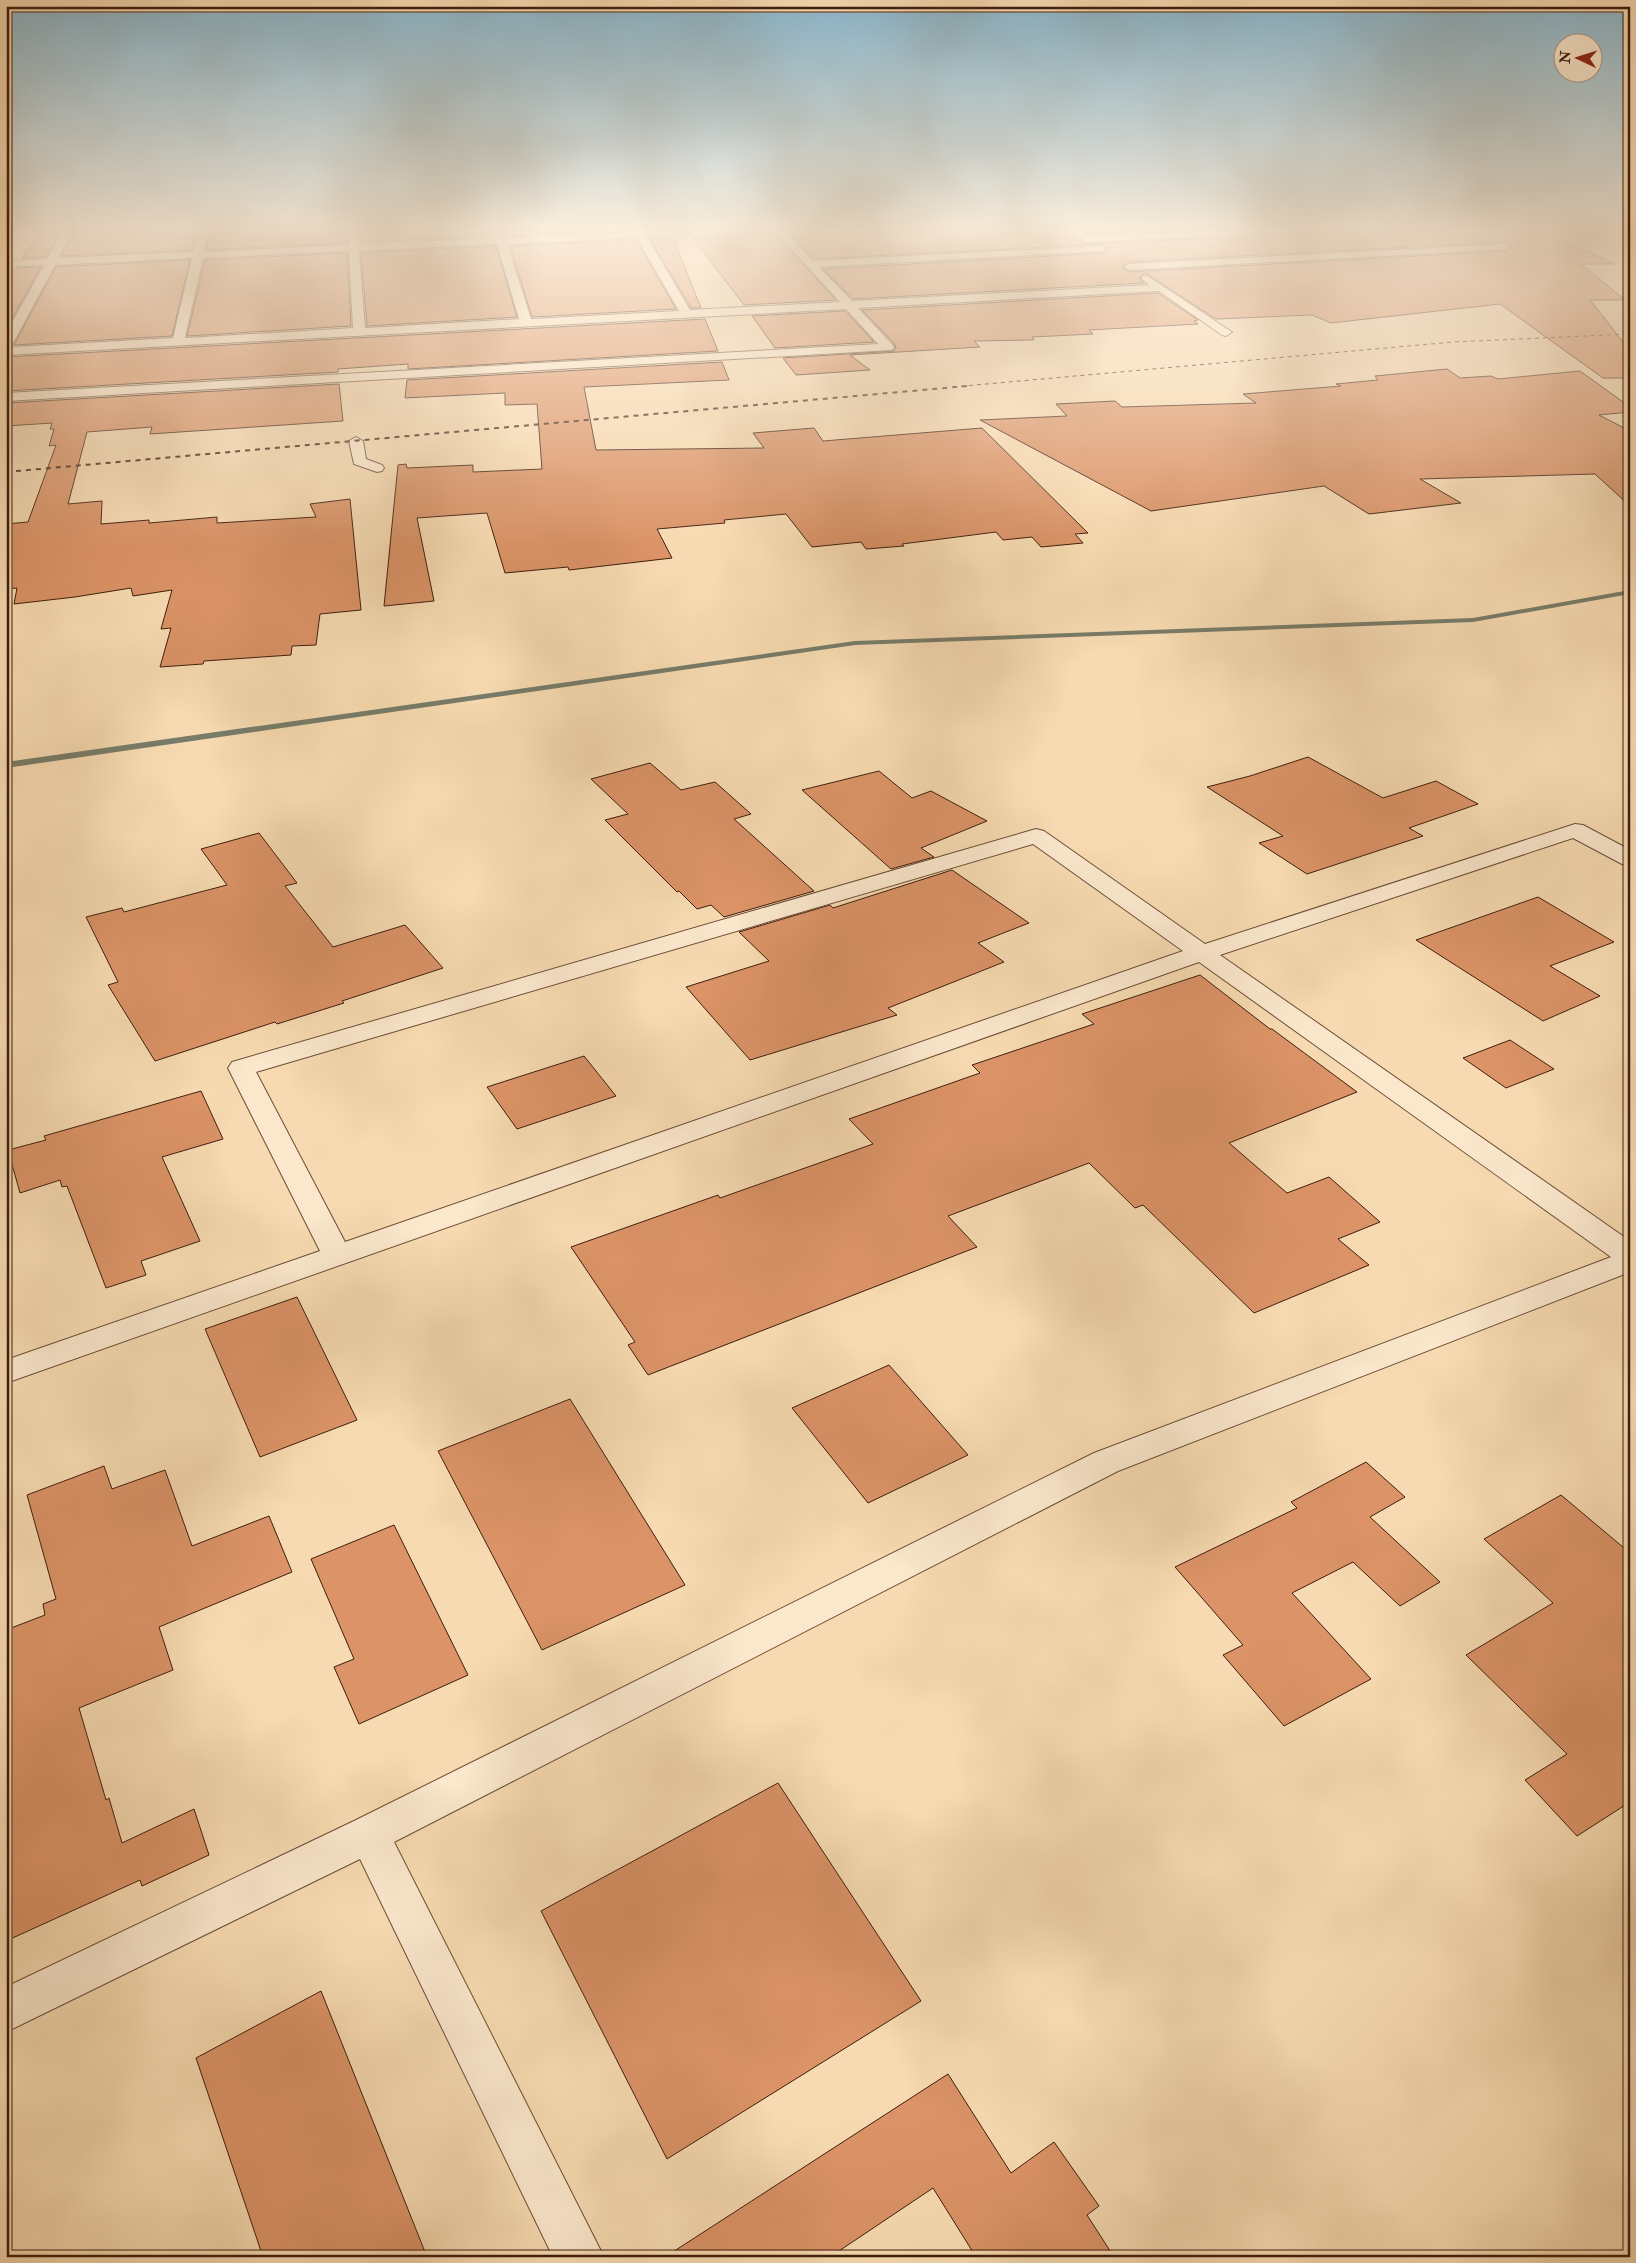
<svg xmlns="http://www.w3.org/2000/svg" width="1636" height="2263" viewBox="0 0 1636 2263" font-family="'IM FELL Double Pica',serif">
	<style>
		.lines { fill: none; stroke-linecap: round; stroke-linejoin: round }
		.stream { fill: #787c69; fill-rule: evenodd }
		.building { fill: #db9367; stroke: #3e1e0d; fill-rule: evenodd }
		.street-casing { stroke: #6c4d36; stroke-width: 2 }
		.street { fill: #fae7cc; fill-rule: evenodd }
		.rail-far1 { stroke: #3e1e0d; stroke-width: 1; stroke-dasharray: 4 4; stroke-linecap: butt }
		.rail { stroke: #3e1e0d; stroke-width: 2; stroke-dasharray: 5 5; stroke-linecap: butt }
	</style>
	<rect width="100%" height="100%" fill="#f7dab1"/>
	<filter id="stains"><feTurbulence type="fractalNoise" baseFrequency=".004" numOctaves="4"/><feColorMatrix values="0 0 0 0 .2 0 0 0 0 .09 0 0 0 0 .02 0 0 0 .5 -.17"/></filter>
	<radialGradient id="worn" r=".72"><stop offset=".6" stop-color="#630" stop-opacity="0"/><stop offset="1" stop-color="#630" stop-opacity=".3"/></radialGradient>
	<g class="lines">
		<path class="stream" d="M 1630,590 L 1630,594 L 1473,622 L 855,645 L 6,768 L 6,762 L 855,641 L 1473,618 Z"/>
	</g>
	<path class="building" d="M 42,229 L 62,229 L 46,257 L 22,258 Z
		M 76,229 L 197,229 L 192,250 L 61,256 Z
		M 211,229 L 347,229 L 347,243 L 206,250 Z
		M 359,229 L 490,229 L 492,236 L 361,242 Z
		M 554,229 L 604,229 L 604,232 L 506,236 L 505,231 L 554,230 Z
		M 764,229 L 771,229 L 836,300 L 744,305 L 692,237 L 757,234 Z
		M 785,229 L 989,229 L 990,235 L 1102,229 L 1183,230 L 1087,234 L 1080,240 L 1087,244 L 1307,234 L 1314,229 L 1540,229 L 1615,264 L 1581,264 L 1625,300 L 1590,300 L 1630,351 L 1630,378 L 1603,378 L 1500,304 L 1331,323 L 1312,315 L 1216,319 L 1145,273 L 1139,278 L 1144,283 L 853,299 L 823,269 L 1105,253 L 1107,247 L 1101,244 L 814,259 ZM 1505,242 L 1512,246 L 1509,251 L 1129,272 L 1122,268 L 1129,262 Z
		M 673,238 L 701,308 L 691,308 L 650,239 Z
		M 636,240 L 676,309 L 532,317 L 510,246 Z
		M 496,246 L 517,317 L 367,326 L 361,253 Z
		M 347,253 L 351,326 L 187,336 L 205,260 Z
		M 190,260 L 172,336 L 14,345 L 56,267 Z
		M 41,267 L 6,329 L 6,282 L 16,268 Z
		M 1158,293 L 1198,320 L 1194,321 L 1198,324 L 1089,330 L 1093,334 L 1032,337 L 1034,340 L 974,341 L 980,347 L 850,355 L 870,370 L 796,375 L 783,358 L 894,351 L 896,348 L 894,343 L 862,310 Z
		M 845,311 L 874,342 L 775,348 L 752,316 Z
		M 705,319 L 718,351 L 408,369 L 408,364 L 338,369 L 338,372 L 6,391 L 6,357 Z
		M 722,362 L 729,380 L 584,387 L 596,450 L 764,448 L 753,433 L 814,428 L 823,441 L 982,428 L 1088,533 L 1075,534 L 1083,543 L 1041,547 L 1032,537 L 1003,540 L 996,532 L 902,544 L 904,546 L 866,549 L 861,542 L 812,547 L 786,514 L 724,520 L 725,523 L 657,529 L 672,558 L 569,570 L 568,567 L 505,573 L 487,513 L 417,518 L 434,601 L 384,606 L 398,465 L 406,464 L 407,468 L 473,465 L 473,472 L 542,469 L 537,404 L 505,405 L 505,393 L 405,398 L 407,380 Z
		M 1447,369 L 1460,378 L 1491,376 L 1498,379 L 1580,371 L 1630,407 L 1630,412 L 1599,415 L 1630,431 L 1630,506 L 1595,474 L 1420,479 L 1461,503 L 1369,514 L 1324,486 L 1151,511 L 980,420 L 1067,416 L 1056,404 L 1115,401 L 1122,407 L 1256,403 L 1243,394 L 1341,386 L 1336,384 L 1378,380 L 1375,376 Z
		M 339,384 L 343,421 L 150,434 L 152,427 L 87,432 L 68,504 L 102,501 L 101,524 L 149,520 L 149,523 L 217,517 L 217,523 L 316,517 L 310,504 L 350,499 L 361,610 L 320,614 L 316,645 L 292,646 L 291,655 L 204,661 L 203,664 L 160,667 L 171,628 L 161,629 L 172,590 L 133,596 L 131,588 L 75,597 L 14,604 L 17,588 L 6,589 L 6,524 L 28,522 L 56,445 L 49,446 L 54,429 L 50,429 L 52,423 L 6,426 L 6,403 Z
		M 1308,757 L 1383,798 L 1436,781 L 1478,804 L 1409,828 L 1423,836 L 1307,874 L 1259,843 L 1283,836 L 1207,787 L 1250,776 Z
		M 650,763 L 681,790 L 715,782 L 751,814 L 734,819 L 814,891 L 724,917 L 711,905 L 697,909 L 679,891 L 677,892 L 605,820 L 628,814 L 591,779 Z
		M 879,771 L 912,798 L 931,791 L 987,821 L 921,848 L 934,857 L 891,869 L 802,790 Z
		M 259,833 L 297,883 L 285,886 L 333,947 L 405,925 L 443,968 L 342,1001 L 344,1003 L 277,1024 L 275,1022 L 155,1061 L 108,985 L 118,982 L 86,917 L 122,908 L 124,912 L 227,885 L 201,849 Z
		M 952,870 L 1029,923 L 978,943 L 1004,962 L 888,1008 L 897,1015 L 750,1060 L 686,987 L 769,961 L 739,932 L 830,905 L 833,908 Z
		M 1538,897 L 1614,942 L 1550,966 L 1600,996 L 1543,1021 L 1416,940 Z
		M 1200,975 L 1270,1029 L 1272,1029 L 1357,1092 L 1229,1143 L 1287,1193 L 1329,1177 L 1380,1222 L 1338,1239 L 1369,1265 L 1254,1313 L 1143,1205 L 1135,1208 L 1089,1163 L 948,1216 L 977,1247 L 648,1375 L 628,1345 L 635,1342 L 571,1247 L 718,1195 L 720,1198 L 873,1144 L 849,1119 L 980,1073 L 972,1065 L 1094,1024 L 1082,1014 Z
		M 1510,1040 L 1554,1069 L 1506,1088 L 1463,1058 Z
		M 584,1056 L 616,1096 L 517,1129 L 487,1087 Z
		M 201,1091 L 223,1139 L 162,1157 L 200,1241 L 141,1261 L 146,1275 L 106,1288 L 67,1186 L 62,1187 L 60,1180 L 20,1193 L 8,1150 L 46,1140 L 44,1136 Z
		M 297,1297 L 357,1420 L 260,1457 L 205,1329 Z
		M 889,1365 L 968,1455 L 868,1503 L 792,1408 Z
		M 570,1399 L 685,1585 L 542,1650 L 438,1451 Z
		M 1366,1462 L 1405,1497 L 1370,1517 L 1440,1582 L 1400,1606 L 1353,1562 L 1292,1593 L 1371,1679 L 1284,1726 L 1223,1655 L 1243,1645 L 1175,1567 L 1297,1508 L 1291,1502 Z
		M 104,1466 L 112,1489 L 165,1470 L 192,1546 L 269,1516 L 292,1572 L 159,1627 L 173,1670 L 79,1708 L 106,1800 L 109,1798 L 122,1843 L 194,1809 L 209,1855 L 142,1886 L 140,1880 L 6,1941 L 6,1630 L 45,1615 L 43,1604 L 56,1599 L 27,1495 Z
		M 1561,1495 L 1630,1553 L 1630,1802 L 1577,1836 L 1525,1780 L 1567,1754 L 1466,1655 L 1553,1603 L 1484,1539 Z
		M 394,1525 L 468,1675 L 359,1724 L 334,1667 L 354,1659 L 311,1559 Z
		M 778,1783 L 921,2001 L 667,2159 L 541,1911 Z
		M 321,1991 L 427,2257 L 263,2257 L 196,2058 Z
		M 948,2074 L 1011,2173 L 1054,2142 L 1099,2206 L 1087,2215 L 1114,2257 L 976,2257 L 933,2188 L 830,2257 L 665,2257 Z"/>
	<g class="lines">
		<g class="street-casing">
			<path id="street" d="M 64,229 L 74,229 L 58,258 L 193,252 L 199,229 L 209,229 L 204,252 L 349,245 L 349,229 L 358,230 L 359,244 L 495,238 L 492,229 L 502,229 L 505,238 L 634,232 L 632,229 L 642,229 L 643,231 L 762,229 L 757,232 L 647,237 L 690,310 L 840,302 L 773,229 L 783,229 L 813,261 L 1101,246 L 1105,247 L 1105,251 L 819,267 L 852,301 L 1149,285 L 1141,278 L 1146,275 L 1232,332 L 1226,336 L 1222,335 L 1159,291 L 858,308 L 892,344 L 894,347 L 892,350 L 6,401 L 6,393 L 878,344 L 846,309 L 6,355 L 6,333 L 44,265 L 6,267 L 6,261 L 47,259 ZM 637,238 L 679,311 L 531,319 L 507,244 ZM 497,244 L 519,319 L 365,328 L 359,251 ZM 349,251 L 353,328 L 185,338 L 203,258 ZM 192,258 L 173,338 L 11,347 L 55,265 Z
				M 1250,229 L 1312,229 L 1307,232 L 1087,242 L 1082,239 L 1087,236 Z
				M 1505,244 L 1510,247 L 1509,249 L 1129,270 L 1124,267 L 1129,264 Z
				M 356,437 L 363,441 L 366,459 L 382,465 L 384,468 L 382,471 L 377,472 L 354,464 L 349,441 Z
				M 1575,824 L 1583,825 L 1630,850 L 1630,866 L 1622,864 L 1573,838 L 1220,955 L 1630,1241 L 1630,1272 L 1118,1471 L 394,1842 L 604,2257 L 553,2257 L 360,1859 L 6,2032 L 6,1987 L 354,1821 L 1094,1453 L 1611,1257 L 1199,962 L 6,1383 L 6,1360 L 320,1251 L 228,1068 L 232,1062 L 1036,829 L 1044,831 L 1205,944 ZM 1033,844 L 1183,951 L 345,1242 L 256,1072 Z"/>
		</g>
		<use href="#street" class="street"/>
		<path class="rail-far1" d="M 953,387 L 1453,342 L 1630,334"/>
		<path class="rail" d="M 6,472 L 967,386"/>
	</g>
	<linearGradient id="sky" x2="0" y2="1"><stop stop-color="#8ab7ce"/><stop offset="0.42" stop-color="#fbeedc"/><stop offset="1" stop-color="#fbeedc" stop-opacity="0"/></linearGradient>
	<rect width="1636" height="545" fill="url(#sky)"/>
	<rect width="1636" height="2263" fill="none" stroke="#f7dab1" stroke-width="25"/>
	<rect x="8" y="8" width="1621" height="2248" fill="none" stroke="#3e1e0d" stroke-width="2.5"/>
	<rect x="12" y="12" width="1611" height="2238" fill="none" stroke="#3e1e0d"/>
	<g transform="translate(1578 58) rotate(274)"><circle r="24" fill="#fae7cc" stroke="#af9780"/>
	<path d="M0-4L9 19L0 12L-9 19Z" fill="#8f2418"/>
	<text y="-8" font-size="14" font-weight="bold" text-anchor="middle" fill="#3e1e0d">N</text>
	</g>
	<rect width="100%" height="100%" filter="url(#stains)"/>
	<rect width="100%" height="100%" fill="url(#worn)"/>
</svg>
